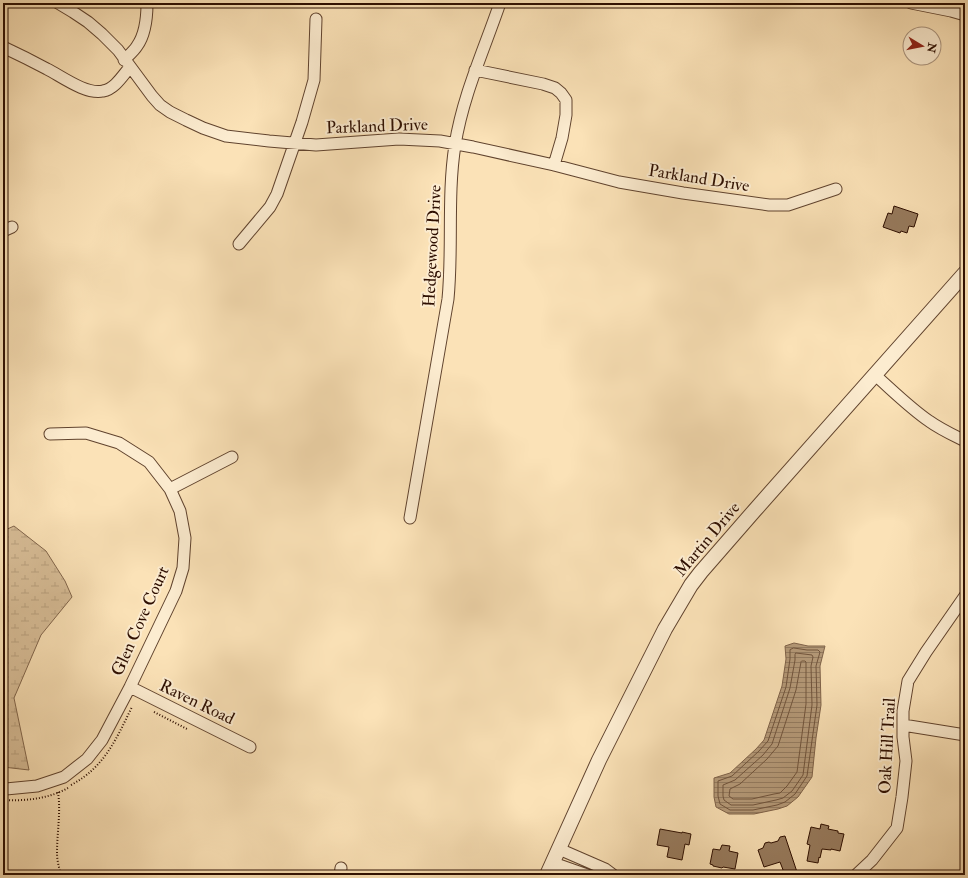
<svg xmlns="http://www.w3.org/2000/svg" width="968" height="878" viewBox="0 0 968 878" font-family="'IM FELL Double Pica',serif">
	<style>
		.wetland { fill: url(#wetland-marsh); stroke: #82664c }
		.water { fill: url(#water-rules); stroke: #7f6249 }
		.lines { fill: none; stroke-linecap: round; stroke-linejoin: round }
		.shore { stroke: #71543c; stroke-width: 1 }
		.building { fill: #987c5f; stroke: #2d0e00 }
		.minor-casing { stroke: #60432e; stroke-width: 13 }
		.tertiary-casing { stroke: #60432e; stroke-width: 16 }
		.path { stroke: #2d0e00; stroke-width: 2; stroke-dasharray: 1 2; stroke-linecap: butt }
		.minor { stroke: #fcecd0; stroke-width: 11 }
		.tertiary { stroke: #fcecd0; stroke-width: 14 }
		.labels { text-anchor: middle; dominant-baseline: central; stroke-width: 4; stroke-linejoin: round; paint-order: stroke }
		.street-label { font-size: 17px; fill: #2d0e00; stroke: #fcecd0 }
	</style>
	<defs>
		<pattern id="wetland-marsh" width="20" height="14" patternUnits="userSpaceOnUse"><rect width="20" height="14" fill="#d8be98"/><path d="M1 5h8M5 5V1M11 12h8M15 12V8" fill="none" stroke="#baa281"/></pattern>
		<pattern id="water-rules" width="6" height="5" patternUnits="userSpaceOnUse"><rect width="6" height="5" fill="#b59a79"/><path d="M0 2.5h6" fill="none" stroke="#947c61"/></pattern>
	</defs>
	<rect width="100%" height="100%" fill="#fbe2b7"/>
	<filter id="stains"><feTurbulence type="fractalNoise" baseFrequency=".005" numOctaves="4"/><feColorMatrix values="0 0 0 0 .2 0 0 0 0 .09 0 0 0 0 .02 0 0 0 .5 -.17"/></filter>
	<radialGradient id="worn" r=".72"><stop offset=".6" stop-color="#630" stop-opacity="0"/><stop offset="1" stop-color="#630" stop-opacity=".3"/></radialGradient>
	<path class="wetland" d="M 14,526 L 46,551 L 65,581 L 72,597 L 41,635 L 14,698 L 29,770 L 3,767 L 3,531 Z"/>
	<path class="water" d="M 794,643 L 808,646 L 825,646 L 820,666 L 821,705 L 816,738 L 812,777 L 798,797 L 787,806 L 778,809 L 754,814 L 729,814 L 716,807 L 714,797 L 714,778 L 730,773 L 756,749 L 764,740 L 782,686 L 786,659 L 785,646 Z"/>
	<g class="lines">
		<path class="shore" d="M 794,648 L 807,650 L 818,650 L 820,652 L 816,666 L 817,705 L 807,776 L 795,794 L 785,802 L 777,805 L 753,810 L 730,810 L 720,804 L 718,796 L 718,781 L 732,776 L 759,751 L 768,741 L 786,687 L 790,659 L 790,650 Z
			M 796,653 L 812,655 L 813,657 L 811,666 L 812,705 L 803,775 L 792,791 L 783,798 L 776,800 L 753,805 L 731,805 L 724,800 L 723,796 L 723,785 L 735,780 L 763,755 L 772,744 L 790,688 L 795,660 L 795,655 Z
			M 802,661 L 805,661 L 806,662 L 806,704 L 797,772 L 787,786 L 780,793 L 774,794 L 752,799 L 733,799 L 729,796 L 730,789 L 740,784 L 767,759 L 778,746 L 796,690 L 801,662 Z"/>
	</g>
	<path class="building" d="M 894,206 L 918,214 L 914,227 L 909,226 L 907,233 L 901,231 L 900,233 L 883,227 L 888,213 L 892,214 Z
		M 821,824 L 829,826 L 828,829 L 838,831 L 838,833 L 844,834 L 840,851 L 831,849 L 831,850 L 822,849 L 820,858 L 819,857 L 818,863 L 807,861 L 810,845 L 807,844 L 811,827 L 820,829 Z
		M 660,829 L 682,833 L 682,832 L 691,834 L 689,845 L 685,844 L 682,860 L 667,857 L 669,847 L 657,845 Z
		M 785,836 L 797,872 L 788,875 L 785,875 L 780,862 L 764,867 L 758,850 L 763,848 L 765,843 L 769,842 L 771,843 L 778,841 L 780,837 Z
		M 722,845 L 730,846 L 729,851 L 738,853 L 735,869 L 723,867 L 722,868 L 713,866 L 713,865 L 710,864 L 713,849 L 720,850 Z"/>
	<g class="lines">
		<g class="minor-casing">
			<path id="minor" d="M 58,3 L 73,12 L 88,22 L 102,34 L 118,50 L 152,96 L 160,105 L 170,112 L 186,120 L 203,128 L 226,136 L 269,141 L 316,145 L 399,139 L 440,141 L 473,147 L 554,165 L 619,182 L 683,193 L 769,205 L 788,205 L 836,189
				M 911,3 L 951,11 L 965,15
				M 3,47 C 18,54 32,61 47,69 C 61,76 86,95 103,91 C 115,89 123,75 130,67
				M 124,60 C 129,55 134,51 137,46 C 145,35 147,16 147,3
				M 475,70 L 543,84 L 555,88 L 561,93 L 566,100 L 566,115 L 562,138 L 554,165
				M 3,231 L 12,227
				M 239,244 L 270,207 L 277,194 L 302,122 L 314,80 L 316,19
				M 875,375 C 892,390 910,408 929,421 C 940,429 953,435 965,441
				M 170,489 L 232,457
				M 410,518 L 448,299 C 453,248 447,196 455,145 C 463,95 484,50 500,3
				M 130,687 L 250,747
				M 903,725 L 965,735
				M 3,788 L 6,789 L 37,786 L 64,777 L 87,759 L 102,740 L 130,687 L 176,591 L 183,568 L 185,538 L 180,511 L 170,489 L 149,462 L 119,443 L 86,433 L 50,434
				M 559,849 L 605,869 L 613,875
				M 553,863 L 587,875
				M 340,875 L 341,868
				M 856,875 L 872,860 L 897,828 L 902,797 L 906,761 L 903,737 L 903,711 L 908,681 L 926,652 L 965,596"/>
		</g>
		<g class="tertiary-casing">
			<path id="tertiary" d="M 547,875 L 599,760 L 665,629 L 691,585 L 701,572 L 755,510 L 965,273"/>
		</g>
		<path class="path" d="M 154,712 L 187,729
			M 71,785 C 105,767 116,739 132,707
			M 58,792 C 61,812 57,832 57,853 C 57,860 59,868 61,875
			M 3,800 C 26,801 48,799 68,788"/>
		<use href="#minor" class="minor"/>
		<use href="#tertiary" class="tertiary"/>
	</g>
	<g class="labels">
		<g class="street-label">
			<text transform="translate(377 126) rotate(-2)">Parkland Drive</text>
			<text transform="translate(699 178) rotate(9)">Parkland Drive</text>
			<text transform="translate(432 246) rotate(-87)">Hedgewood Drive</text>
			<text transform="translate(707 539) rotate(-50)">Martin Drive</text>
			<text transform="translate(140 621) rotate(-66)">Glen Cove Court</text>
			<text transform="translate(197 702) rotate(26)">Raven Road</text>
			<text transform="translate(887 746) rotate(-87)">Oak Hill Trail</text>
		</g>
	</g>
	<rect width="968" height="878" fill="none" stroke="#fbe2b7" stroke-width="16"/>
	<rect x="4" y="4" width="960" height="870" fill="none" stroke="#2d0e00" stroke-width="2"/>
	<rect x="8" y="8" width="952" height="862" fill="none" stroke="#2d0e00"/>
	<g transform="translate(922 46) rotate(100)"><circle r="19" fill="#fcecd0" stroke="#a9937d"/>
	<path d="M0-3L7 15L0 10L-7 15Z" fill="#8f2418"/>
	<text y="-6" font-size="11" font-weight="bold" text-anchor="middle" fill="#2d0e00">N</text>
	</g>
	<rect width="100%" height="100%" filter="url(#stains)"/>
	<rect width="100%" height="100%" fill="url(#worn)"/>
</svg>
